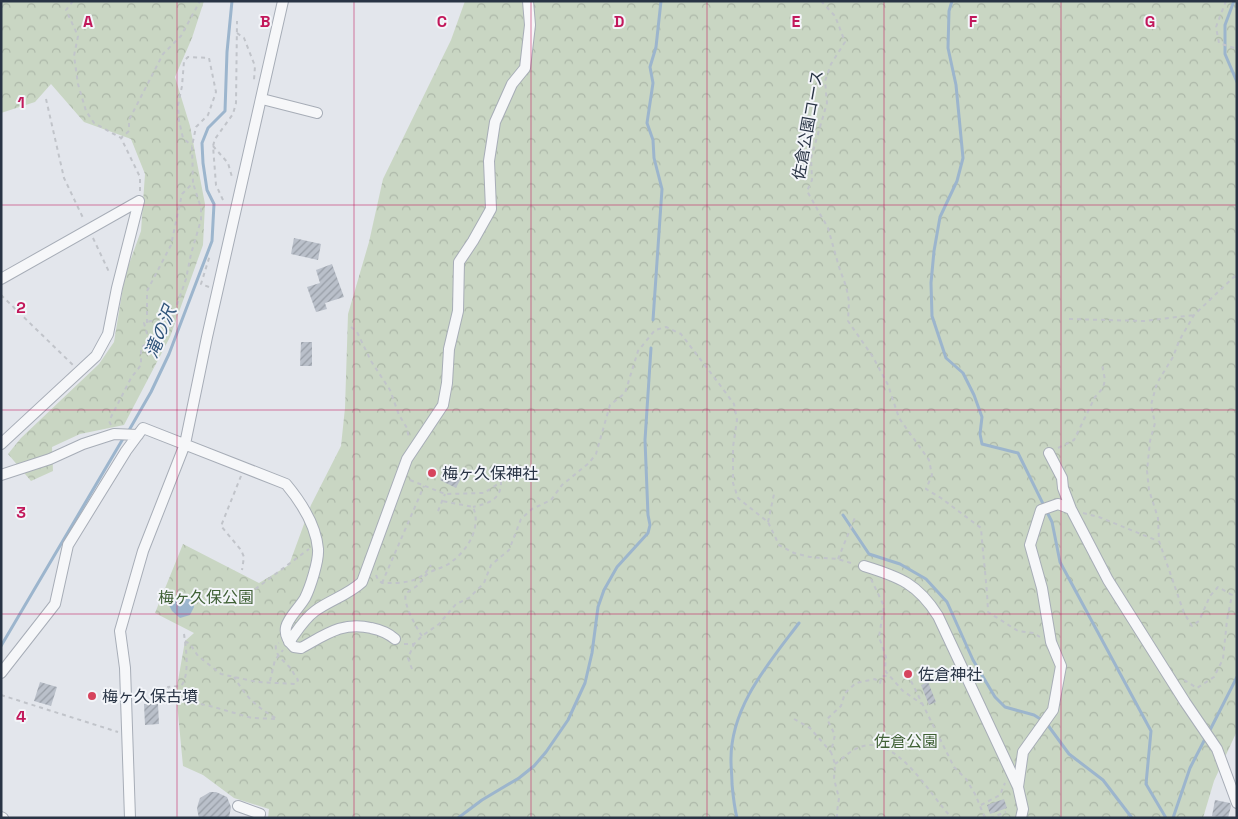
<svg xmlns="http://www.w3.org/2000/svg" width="1238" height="819" viewBox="0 0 1238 819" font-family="'Space Grotesk','Noto Sans JP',sans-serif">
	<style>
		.forest { fill: url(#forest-crowns) }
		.water { fill: #9cb5cd }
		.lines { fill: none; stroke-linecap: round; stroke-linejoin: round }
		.stream { stroke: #9cb5cd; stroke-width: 3 }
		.building { fill: url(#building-hatch) }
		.minor-casing { stroke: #a7adb7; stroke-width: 12 }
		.path { stroke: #c1c4ca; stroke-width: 2; stroke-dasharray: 4 4; stroke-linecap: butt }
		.minor { stroke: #f6f7f9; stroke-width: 10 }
		.grid { fill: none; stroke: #c2185b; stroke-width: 1; stroke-opacity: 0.55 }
		.poi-dot { fill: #d6435d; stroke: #f3f5f9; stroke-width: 2 }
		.labels { text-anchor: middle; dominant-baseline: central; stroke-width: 4; stroke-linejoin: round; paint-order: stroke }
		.street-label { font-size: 16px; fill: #293445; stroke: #f3f5f9 }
		.poi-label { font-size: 16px; fill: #293445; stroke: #f3f5f9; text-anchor: start }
		.park-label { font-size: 16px; fill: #406136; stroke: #f3f5f9 }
		.water-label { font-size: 18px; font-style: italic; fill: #31557b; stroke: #f3f5f9 }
		.grid-label { font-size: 16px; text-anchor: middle; font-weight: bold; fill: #c2185b; stroke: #f3f5f9; stroke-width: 4; stroke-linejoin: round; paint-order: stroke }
	</style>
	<defs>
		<pattern id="forest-crowns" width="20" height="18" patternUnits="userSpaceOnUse" patternTransform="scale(1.25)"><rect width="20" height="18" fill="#c9d6c3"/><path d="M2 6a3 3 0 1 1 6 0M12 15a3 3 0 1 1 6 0" fill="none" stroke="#adb8a9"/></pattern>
		<pattern id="building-hatch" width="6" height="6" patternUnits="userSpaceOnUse" patternTransform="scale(1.25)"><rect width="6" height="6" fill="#bac0ca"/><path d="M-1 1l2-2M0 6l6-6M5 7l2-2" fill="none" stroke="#979da6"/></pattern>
	</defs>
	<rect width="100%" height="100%" fill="#e3e6ec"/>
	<path class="forest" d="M 1,1 L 204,1 L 192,38 L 175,77 L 190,126 L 205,204 L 203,245 L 170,337 L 124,425 L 80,434 L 52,447 L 53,471 L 31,481 L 8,454 L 21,438 L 99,364 L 114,342 L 125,275 L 141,231 L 145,174 L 131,139 L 84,122 L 51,84 L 35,102 L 1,113 Z
		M 465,1 L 1237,1 L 1237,731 L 1214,781 L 1203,818 L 268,818 L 269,809 L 234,798 L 203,775 L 183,766 L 176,692 L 185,641 L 194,633 L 155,613 L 183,544 L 259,583 L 289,565 L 311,505 L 341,446 L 345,408 L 348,314 L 369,242 L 383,179 L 451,40 Z"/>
	<path class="water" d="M 171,597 L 186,597 L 193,601 L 194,607 L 190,615 L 180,618 L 172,611 L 167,601 Z"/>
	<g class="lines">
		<path class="stream" d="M 952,1 L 949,11 L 948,48 L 956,85 L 963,158 L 957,181 L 940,217 L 934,251 L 931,283 L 932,316 L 946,358 L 963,373 L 974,395 L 982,417 L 980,434 L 982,444 L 1018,453 L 1052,522 L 1060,562 L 1151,731 L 1146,784 L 1166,818
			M 1234,1 L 1225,25 L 1225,54 L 1237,82
			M 653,320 L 662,189 L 654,158 L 653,140 L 647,123 L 653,83 L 650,67 L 656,47 L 661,1
			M 128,432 L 151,392 L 169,354 L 212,241 L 214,204 L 207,190 L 203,163 L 202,143 L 208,128 L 225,111 L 227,52 L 232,1
			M 843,515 L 869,554 L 900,564 L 926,579 L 947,602 L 973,660 L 995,697 L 1005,707 L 1034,715 L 1042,720
			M 1,646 L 124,437
			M 1047,724 L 1069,754 L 1103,780 L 1132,818
			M 1209,732 L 1237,677
			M 458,818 L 482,800 L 519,778 L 534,766 L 546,752 L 568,720 L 585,683 L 592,653 L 598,607 L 604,590 L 617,567 L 648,533 L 650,525 L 648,515 L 645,440 L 651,348
			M 737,818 C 734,806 733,795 732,784 C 732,776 731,768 731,761 C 730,707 769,663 799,623
			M 1173,818 L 1190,768 L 1206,737"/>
	</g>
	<path class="building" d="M 294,238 L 321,244 L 318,260 L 291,254 Z
		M 332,264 L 344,297 L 325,303 L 327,309 L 316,312 L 307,287 L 320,283 L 316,270 Z
		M 301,342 L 312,342 L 312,366 L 300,366 Z
		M 444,470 L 461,478 L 456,488 L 440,480 Z
		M 40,682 L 57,687 L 51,706 L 34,701 Z
		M 928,682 L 936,702 L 929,705 L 921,685 Z
		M 144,704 L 158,704 L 159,724 L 145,725 Z
		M 210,792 L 216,792 L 227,797 L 231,807 L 229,818 L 199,818 L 197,809 L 198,804 L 200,798 Z
		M 1004,799 L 1007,808 L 990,814 L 987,805 Z
		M 1215,800 L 1230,803 L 1231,806 L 1228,818 L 1212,816 Z"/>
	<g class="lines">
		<g class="minor-casing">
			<path id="minor" d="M 262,99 L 317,113
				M 1,279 L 139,201
				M 1,444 L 96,356 L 108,334 L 117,288 L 139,201
				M 1049,453 L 1062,478 L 1063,488 L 1071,509 L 1108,580 L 1185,702 L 1217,749 L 1237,803
				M 1,475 L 50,459 L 83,444 L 114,434 L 138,435
				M 864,566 C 900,577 918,584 938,616 L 1018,787 L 1023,809 L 1021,818
				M 289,642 C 297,631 304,619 315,611 C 330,600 348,595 362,582 L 407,459 L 443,405 L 447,383 L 449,349 L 458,311 L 459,262 L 473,241 L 491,209 L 489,161 L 495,122 L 512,84 L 525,68 L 530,25 L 528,1
				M 1,673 L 55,604 L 68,545 L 126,451 L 143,428 L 286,484 C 301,502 316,525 318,549 C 319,561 310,588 305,598 C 295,615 274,627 294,647 L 301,648 C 325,635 343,621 371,628 C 381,630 388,633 395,639
				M 1018,787 L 1023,752 L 1053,710 L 1061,666 L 1051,642 L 1042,588 L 1030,545 L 1041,510 L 1058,504 L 1071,509
				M 238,806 L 260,814 L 259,818
				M 1,817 L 3,818
				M 130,818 L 125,668 L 120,631 L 143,551 L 185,444 L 207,337 L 283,1"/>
		</g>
		<path class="path" d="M 73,1 L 66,10 L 78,36 L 74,56 L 78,84 L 86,111 L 94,123 L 121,138
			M 821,1 L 835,16 L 845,42 L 831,64 L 825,81 L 827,103 L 811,158 L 812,180 L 807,191 L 828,228 L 839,267 L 846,286 L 849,301 L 848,321 L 873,357 L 888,385 L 899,418 L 929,460 L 932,475 L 926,489 L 941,498 L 981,528 C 983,556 987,584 988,612 L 1018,631 L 1033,633 L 1040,637
			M 1226,1 L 1216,27 L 1219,43 L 1237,49
			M 237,33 L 244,38 L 255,66 L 254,80
			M 46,99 L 64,178 L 84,220
			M 213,146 L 228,163 L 232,177
			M 140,191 L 140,177 L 121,138 L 129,131 L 129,120 L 163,54 L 181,36 L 200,1
			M 223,200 L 216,185 L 213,146 L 215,139 L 233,114 L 236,103 L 237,21
			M 93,238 L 110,274
			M 209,287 L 201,284 L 210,255
			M 1,295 L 73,365
			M 1069,319 L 1144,321 L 1194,315
			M 147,323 L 147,291 L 171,245 L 182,194 L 193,183 L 192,146 L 196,127 L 208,115 L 216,92 L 209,58 L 188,57 L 184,61 L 182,86 L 178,105 L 179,121 L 183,138 L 192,146
			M 351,327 L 357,332 L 371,361 L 390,390 L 399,415 L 407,428 L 409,439
			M 111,425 L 109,421 L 131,378 L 141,365 L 141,348 L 149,341 L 144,323 L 151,321 L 171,328 L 172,319 L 186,279 L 191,254 L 201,220 L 201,208 L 193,183
			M 1058,448 L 1074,440 L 1095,397 L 1103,388 L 1105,380 L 1102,364
			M 241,476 L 221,526 L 241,550 L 244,557 L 242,570
			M 410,480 L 445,494 L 484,493 L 501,482 C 501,500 489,503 473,507
			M 438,511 L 445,494
			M 1083,513 L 1099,517 L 1158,541
			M 768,522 L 774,494
			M 838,559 L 856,515
			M 376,575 L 378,580 L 382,583 C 401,583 421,584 431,565
			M 871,579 L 884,606 L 879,637 L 886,657 L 885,668 L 886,672 L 903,691 L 922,704
			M 382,583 L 424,486
			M 225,599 L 254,590 L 309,549
			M 184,634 C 186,647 190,676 181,686 L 168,687 L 187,701 L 210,706 L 252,718 L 277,719 C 254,705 248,699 234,677
			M 422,636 C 417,629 402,602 406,594 C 409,590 415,588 418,585 C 421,582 423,578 426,575 C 431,570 443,568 450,563 C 467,551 482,528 473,507 L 442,501
			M 185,641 L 190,644 L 198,656 L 221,674 L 257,682 L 296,684 L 298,680 C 295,676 293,672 291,669 C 284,660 274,656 276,644 L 279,643
			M 404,644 L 414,644 L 422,636 L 439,624 L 456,604 L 469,598 L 484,583 L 491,565 L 509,550 L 521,519 L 532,509 L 551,500 L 562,485 L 589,463 L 596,454 L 610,405 L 625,393 L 638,351 L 655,330 L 666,327 L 681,334 L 720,385 L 734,404 L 737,420 L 733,447 L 733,483 L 738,498 L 768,522 L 779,545 L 794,553 L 810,557 L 838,559 L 854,564
			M 412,669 L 408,658 L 414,644
			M 1184,680 L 1197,688 L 1214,677 L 1223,659 L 1227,620 L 1232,595 L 1218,587 L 1210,596 L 1199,621 L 1192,626 L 1184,613 L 1159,541 L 1158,518 L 1149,490 L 1147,471 L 1150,441 L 1155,423 L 1151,405 L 1157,383 L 1173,357 L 1179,341 L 1194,315 L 1237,274
			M 270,681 L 275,660 L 283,650
			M 911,681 L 954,767 L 966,779 L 975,794 L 985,818
			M 1,695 L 118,732
			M 794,719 L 810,728 L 831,752
			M 835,764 C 842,759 851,750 860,747 C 897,733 931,797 952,818
			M 981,805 L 1000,795 L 1005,783
			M 837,818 L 837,812 L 839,798 L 834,779 L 835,764 L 831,752 L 835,735 L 827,719 L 841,706 L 845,693 L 856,683 L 875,679 L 880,683 L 882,676 L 888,676
			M 990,818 L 1006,812"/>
		<use href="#minor" class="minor"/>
	</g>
	<path class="grid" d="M 177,1 L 177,818M 354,1 L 354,818M 531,1 L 531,818M 707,1 L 707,818M 884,1 L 884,818M 1061,1 L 1061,818M 1,205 L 1237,205M 1,410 L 1237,410M 1,614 L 1237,614"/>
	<g class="poi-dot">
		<circle cx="432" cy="473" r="5"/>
		<circle cx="908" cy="674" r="5"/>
		<circle cx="92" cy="696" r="5"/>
	</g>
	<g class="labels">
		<g class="street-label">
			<text transform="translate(808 125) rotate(-80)">佐倉公園コース</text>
		</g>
		<g class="poi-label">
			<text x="442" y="473">梅ヶ久保神社</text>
			<text x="918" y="674">佐倉神社</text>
			<text x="102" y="696">梅ヶ久保古墳</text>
		</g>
		<g class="park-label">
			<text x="206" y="597">梅ヶ久保公園</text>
			<text x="906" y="741">佐倉公園</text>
		</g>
		<g class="water-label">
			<text transform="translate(160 332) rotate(-68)">滝の沢</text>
		</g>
	</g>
	<g class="grid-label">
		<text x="88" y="27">A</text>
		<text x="265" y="27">B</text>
		<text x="442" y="27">C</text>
		<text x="619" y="27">D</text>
		<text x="796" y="27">E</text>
		<text x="973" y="27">F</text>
		<text x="1150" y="27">G</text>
		<text x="21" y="108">1</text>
		<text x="21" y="313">2</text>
		<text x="21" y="518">3</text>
		<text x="21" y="722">4</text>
	</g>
	<rect width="1238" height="819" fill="none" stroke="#293445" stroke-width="5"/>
</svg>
